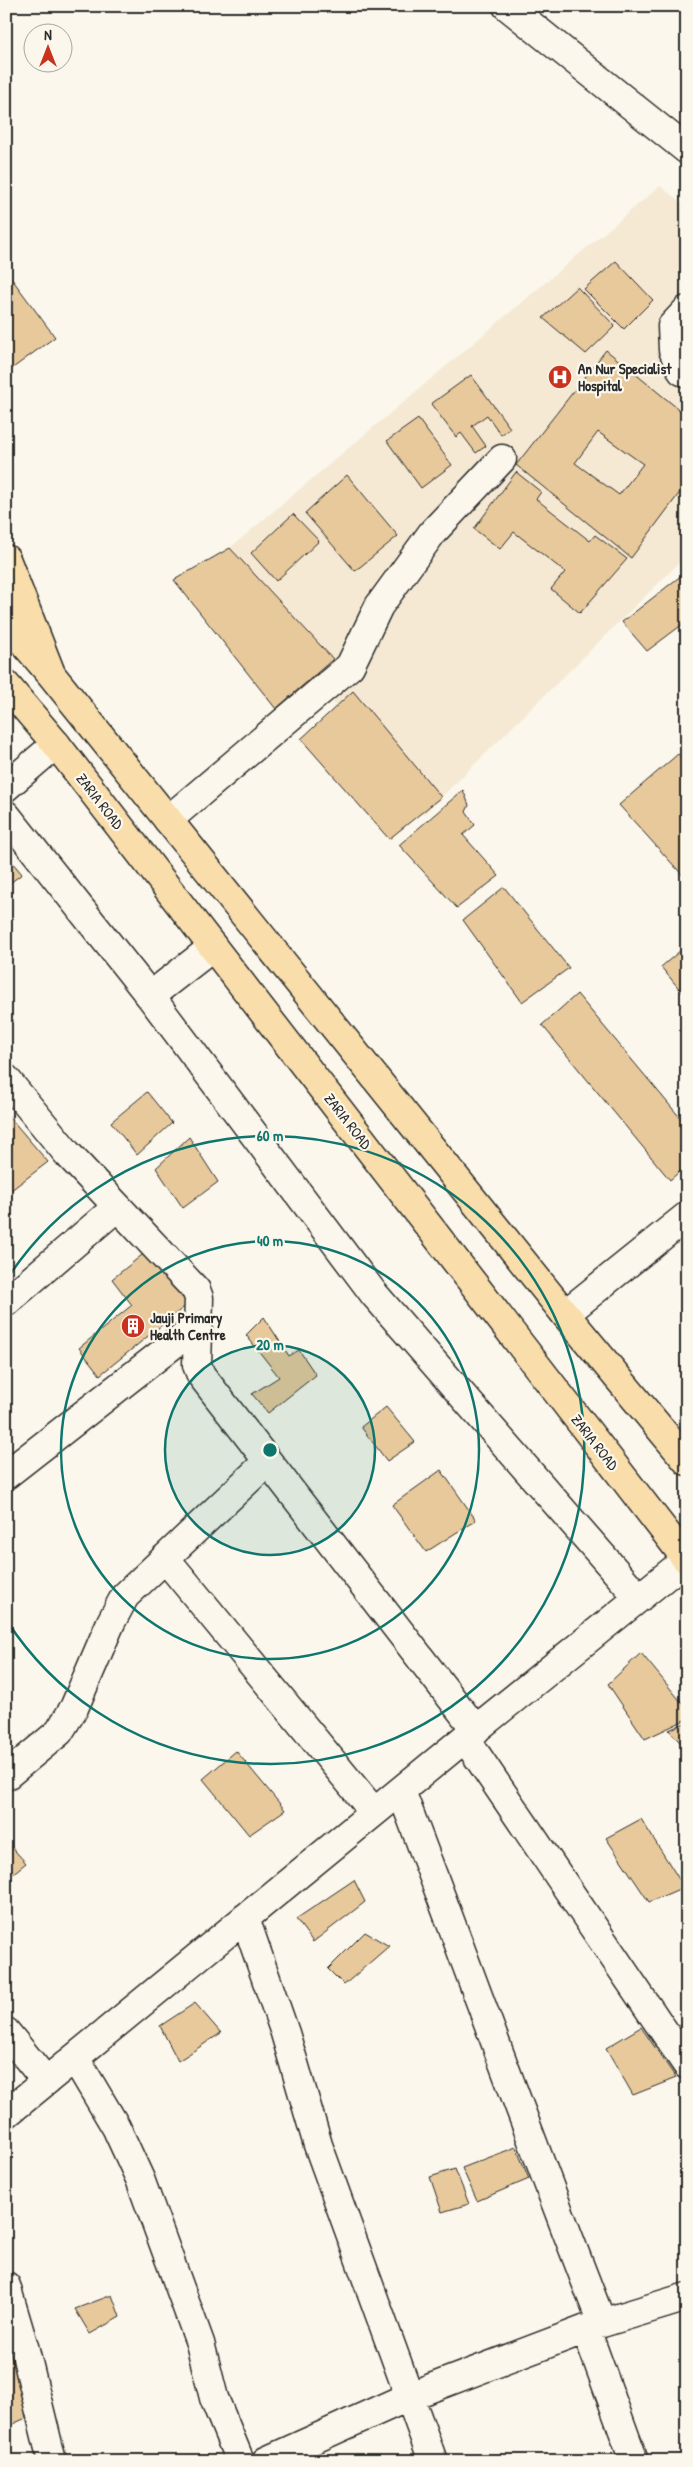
<svg xmlns="http://www.w3.org/2000/svg" width="693" height="2467" viewBox="0 0 693 2467" font-family="'Patrick Hand',sans-serif">
	<style>
		.built { fill: #f5e9d4 }
		.building { fill: #e8c99b; stroke: #2b2b2b; fill-rule: evenodd }
		.lines { fill: none; stroke-linecap: round; stroke-linejoin: round }
		.minor-casing { stroke: #2b2b2b; stroke-width: 31 }
		.major-casing { stroke: #2b2b2b; stroke-width: 31 }
		.highway-casing { stroke: #2b2b2b; stroke-width: 31 }
		.minor { stroke: #fbf7ec; stroke-width: 28 }
		.major { stroke: #f9deab; stroke-width: 28 }
		.highway { stroke: #f9deab; stroke-width: 28 }
		.ring { fill: none; stroke: #0f766e; stroke-width: 2.5 }
		.labels { text-anchor: middle; dominant-baseline: central; stroke-width: 4.5; stroke-linejoin: round; paint-order: stroke }
		.poi-label { font-size: 15px; font-weight: bold; fill: #2b2b2b; stroke: #fbf7ec; text-anchor: start }
		.street-label { font-size: 15px; fill: #2b2b2b; stroke: #fbf7ec }
		.centre { fill: #0f766e; stroke: #fbf7ec; stroke-width: 2.5 }
		.ring-label { font-size: 15px; text-anchor: middle; font-weight: bold; fill: #0f766e; stroke: #fbf7ec; stroke-width: 4.5; stroke-linejoin: round; paint-order: stroke }
	</style>
	<rect width="100%" height="100%" fill="#fbf7ec"/>
	<filter id="ink" filterUnits="userSpaceOnUse"><feTurbulence type="fractalNoise" baseFrequency=".02" numOctaves="2"/><feDisplacementMap in="SourceGraphic" scale="10" xChannelSelector="R" yChannelSelector="G"/><feConvolveMatrix kernelMatrix="1 2 1 2 8 2 1 2 1" color-interpolation-filters="sRGB"/></filter>
	<g filter="url(#ink)">
		<path class="built" d="M 660,186 L 687,207 L 687,555 L 423,815 L 218,558 Z"/>
		<path class="building" d="M 616,261 L 653,300 L 624,329 L 584,289 Z
			M 6,271 L 55,337 L 6,373 Z
			M 577,287 L 615,326 L 586,354 L 543,318 Z
			M 606,350 L 687,416 L 687,483 L 631,558 L 516,465 ZM 598,432 L 643,464 L 619,495 L 575,463 Z
			M 471,375 L 510,428 L 501,435 L 487,415 L 472,426 L 486,446 L 476,453 L 461,433 L 456,437 L 431,404 Z
			M 418,419 L 452,465 L 421,488 L 387,441 Z
			M 516,472 L 541,492 L 536,499 L 590,541 L 595,535 L 627,559 L 580,613 L 551,589 L 565,572 L 514,532 L 500,549 L 474,529 Z
			M 347,475 L 398,536 L 355,571 L 305,513 Z
			M 293,514 L 319,541 L 276,581 L 251,553 Z
			M 230,548 L 333,659 L 276,709 L 174,580 Z
			M 687,571 L 687,621 L 647,651 L 622,622 Z
			M 353,691 L 441,797 L 389,839 L 301,739 Z
			M 678,754 L 687,763 L 687,880 L 619,805 Z
			M 463,790 L 469,805 L 466,812 L 475,825 L 463,835 L 499,876 L 457,908 L 399,845 Z
			M 6,855 L 22,874 L 6,886 Z
			M 504,887 L 569,968 L 522,1002 L 463,920 Z
			M 687,945 L 687,998 L 661,967 Z
			M 577,994 L 687,1126 L 687,1165 L 670,1180 L 542,1025 Z
			M 147,1092 L 172,1123 L 137,1155 L 111,1122 Z
			M 6,1113 L 48,1162 L 6,1194 Z
			M 189,1137 L 218,1182 L 183,1208 L 156,1168 Z
			M 152,1247 L 194,1299 L 100,1375 L 79,1348 L 132,1305 L 112,1279 Z
			M 264,1317 L 289,1356 L 299,1350 L 316,1375 L 268,1413 L 252,1394 L 279,1377 L 246,1335 Z
			M 386,1407 L 415,1442 L 387,1461 L 361,1427 Z
			M 441,1470 L 476,1520 L 426,1552 L 392,1505 Z
			M 641,1653 L 687,1709 L 687,1719 L 645,1739 L 608,1684 Z
			M 687,1722 L 687,1750 L 669,1730 Z
			M 236,1751 L 285,1810 L 249,1835 L 203,1779 Z
			M 641,1819 L 684,1887 L 649,1902 L 606,1838 Z
			M 6,1841 L 26,1863 L 6,1879 Z
			M 354,1880 L 365,1902 L 313,1942 L 296,1919 Z
			M 365,1932 L 389,1946 L 344,1985 L 328,1969 Z
			M 195,2003 L 221,2033 L 178,2061 L 160,2026 Z
			M 641,2027 L 676,2078 L 633,2095 L 606,2048 Z
			M 516,2147 L 529,2179 L 477,2201 L 462,2168 Z
			M 455,2169 L 469,2204 L 442,2212 L 430,2177 Z
			M 112,2295 L 120,2317 L 90,2334 L 75,2309 Z
			M 18,2348 L 37,2413 L 6,2427 L 6,2355 Z"/>
		<g class="lines">
			<g class="minor-casing">
				<path id="minor" d="M 507,6 L 687,150
					M 687,310 L 672,326 L 673,350 L 682,371 L 687,373
					M 6,787 L 56,744
					M 6,815 L 150,996 L 374,1294 L 639,1598
					M 168,820 L 350,666 L 379,606 L 432,533 L 502,459
					M 150,996 L 213,947
					M 6,1079 L 67,1153 L 196,1290 L 199,1298 L 197,1365 L 201,1375 L 476,1730
					M 6,1302 L 117,1207
					M 565,1314 L 687,1216
					M 6,1475 L 198,1325
					M 165,1558 L 374,1812
					M 465,1738 L 687,2065
					M 6,1776 L 59,1732 L 74,1708 L 111,1622 L 125,1596 L 267,1462
					M 401,1791 C 469,1968 532,2146 602,2323
					M 245,1918 L 285,2033 L 318,2145 L 433,2461
					M 6,2032 L 46,2081
					M 75,2058 L 116,2127 L 140,2179 L 200,2343 L 214,2398 L 240,2461
					M 6,2114 L 465,1738 L 686,1560
					M 6,2286 L 25,2350 L 52,2461
					M 586,2329 L 634,2461
					M 266,2461 L 410,2396 L 602,2323 L 687,2297"/>
			</g>
			<g class="major-casing">
				<path id="major" d="M 6,559 L 50,671"/>
			</g>
			<g class="highway-casing">
				<path id="highway" d="M 6,622 L 50,673 L 565,1314 L 687,1461
					M 6,685 L 56,744 L 687,1560"/>
			</g>
			<use href="#minor" class="minor"/>
			<use href="#major" class="major"/>
			<use href="#highway" class="highway"/>
		</g>
	</g>
	<circle cx="270" cy="1450" r="105" fill="#0f766e" fill-opacity=".12"/>
	<g class="ring">
		<circle cx="270" cy="1450" r="105"/>
		<circle cx="270" cy="1450" r="209"/>
		<path d="M7 1279A314 314 0 1 1 7 1621"/>
	</g>
	<defs>
		<g id="hospital-disc" transform="scale(1.25)"><circle r="9.5" fill="#c8321e" stroke="#fbf7ec"/><path d="M-5-5h3v3.5h4V-5h3V5h-3V1.5h-4V5h-3Z" fill="#fff"/></g>
		<g id="building-disc" transform="scale(1.25)"><circle r="9.5" fill="#c8321e" stroke="#fbf7ec"/><path d="M-4-6H4V6H1V3H-1V6H-4ZM-2.5-4.3h1.7v1.8h-1.7ZM.8-4.3h1.7v1.8H.8ZM-2.5-1h1.7V.8h-1.7ZM.8-1h1.7V.8H.8Z" fill="#fff"/></g>
	</defs>
	<g fill-rule="evenodd">
		<use href="#hospital-disc" x="560" y="377"/>
		<use href="#building-disc" x="133" y="1326"/>
	</g>
	<g class="labels">
		<g class="poi-label">
			<text x="578" y="368">An Nur Specialist<tspan x="578" dy="17">Hospital</tspan></text>
			<text x="150" y="1317">Jauji Primary<tspan x="150" dy="17">Health Centre</tspan></text>
		</g>
		<g class="street-label">
			<text transform="translate(100 801) rotate(52)">ZARIA ROAD</text>
			<text transform="translate(348 1121) rotate(52)">ZARIA ROAD</text>
			<text transform="translate(595 1442) rotate(52)">ZARIA ROAD</text>
		</g>
	</g>
	<circle cx="270" cy="1450" r="8" class="centre"/>
	<g class="ring-label">
		<text x="270" y="1141">60 m</text>
		<text x="270" y="1246">40 m</text>
		<text x="270" y="1350">20 m</text>
	</g>
	<rect width="693" height="2467" fill="none" stroke="#fbf7ec" stroke-width="25"/>
	<rect x="12" y="12" width="668" height="2442" fill="none" stroke="#2b2b2b" stroke-width="2" filter="url(#ink)"/>
	<g transform="translate(48 48)"><circle r="24" fill="#fbf7ec" stroke="#a8a59f"/>
	<path d="M0-4L9 19L0 12L-9 19Z" fill="#c8321e"/>
	<text y="-8" font-size="14" font-weight="bold" text-anchor="middle" fill="#2b2b2b">N</text>
	</g>
</svg>
